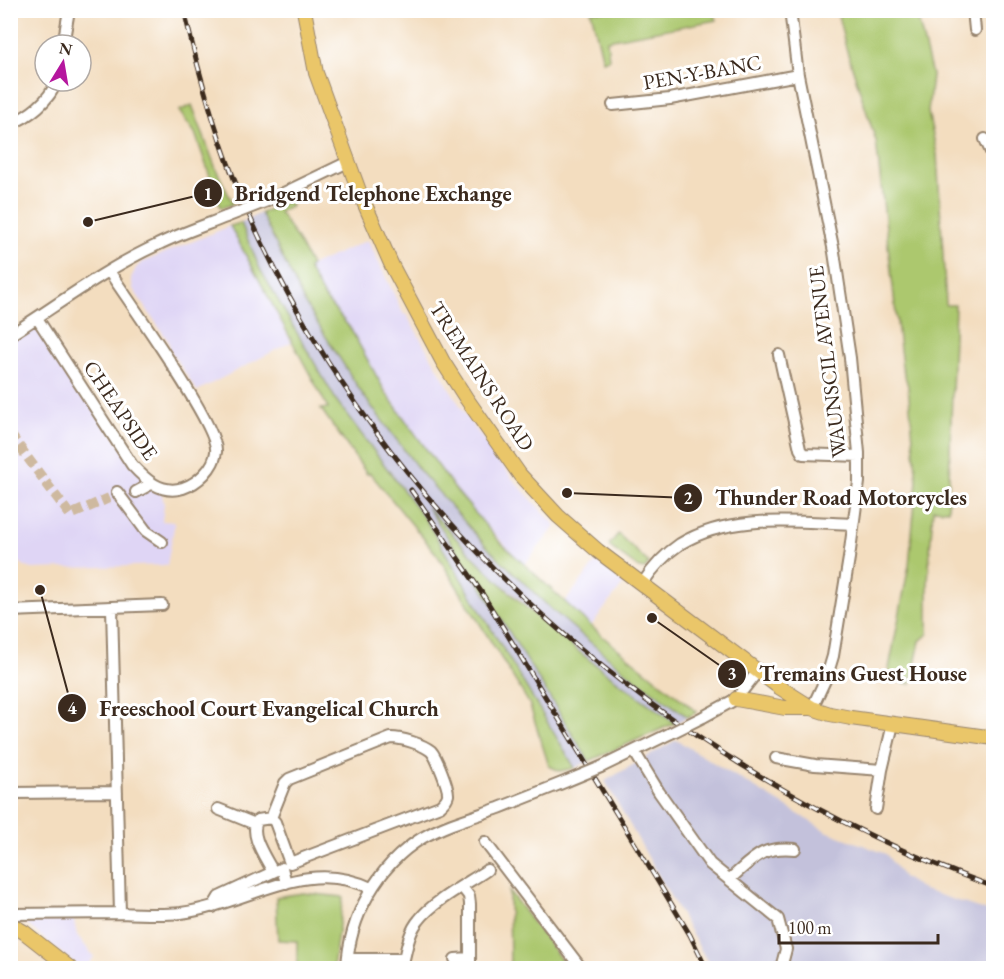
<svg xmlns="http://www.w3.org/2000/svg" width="1004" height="979" viewBox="0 0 1004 979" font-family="'EB Garamond',serif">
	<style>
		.built { fill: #dfd5f5 }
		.industrial { fill: #c3c1db }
		.green { fill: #acc86e; stroke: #747946; stroke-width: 1.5 }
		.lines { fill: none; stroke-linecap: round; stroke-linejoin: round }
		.minor-tunnel { stroke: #ceb99f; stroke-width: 10; stroke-dasharray: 10 5; stroke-linecap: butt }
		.minor-casing { stroke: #97846e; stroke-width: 14 }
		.major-casing { stroke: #97846e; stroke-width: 16 }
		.minor { stroke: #fff; stroke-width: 10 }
		.major { stroke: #eac669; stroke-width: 14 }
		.rail-casing { stroke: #3b2a1e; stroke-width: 5 }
		.rail { stroke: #fff; stroke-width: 3; stroke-dasharray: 9; stroke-linecap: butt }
		.minor-bridge-casing { stroke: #97846e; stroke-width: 14; stroke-linecap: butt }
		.minor-bridge { stroke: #fff; stroke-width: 10 }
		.labels { text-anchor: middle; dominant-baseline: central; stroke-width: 6; stroke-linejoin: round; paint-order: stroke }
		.street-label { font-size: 21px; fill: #3b2a1e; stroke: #fff }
		.leader { fill: none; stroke: #3b2a1e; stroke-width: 2 }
		.callout-dot { fill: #3b2a1e; stroke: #fff; stroke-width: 2 }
		.mark-label { font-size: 18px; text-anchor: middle; font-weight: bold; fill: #fff }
		.callout-label { font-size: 22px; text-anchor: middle; font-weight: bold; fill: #3b2a1e; stroke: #fff; stroke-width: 6; stroke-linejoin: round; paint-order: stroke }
	</style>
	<rect width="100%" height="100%" fill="#fff"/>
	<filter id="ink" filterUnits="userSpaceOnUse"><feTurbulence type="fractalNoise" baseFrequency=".0167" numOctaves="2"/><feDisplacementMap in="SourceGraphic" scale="12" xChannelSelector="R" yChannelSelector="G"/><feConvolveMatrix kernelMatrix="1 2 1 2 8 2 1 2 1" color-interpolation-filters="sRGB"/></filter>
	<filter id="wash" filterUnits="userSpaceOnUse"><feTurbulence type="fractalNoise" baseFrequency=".008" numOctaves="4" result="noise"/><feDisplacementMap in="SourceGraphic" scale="24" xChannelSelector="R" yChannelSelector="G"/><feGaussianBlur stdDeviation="1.35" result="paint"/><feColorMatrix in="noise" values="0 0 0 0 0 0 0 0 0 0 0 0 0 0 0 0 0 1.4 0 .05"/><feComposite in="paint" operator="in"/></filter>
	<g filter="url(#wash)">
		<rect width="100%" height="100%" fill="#f3ddbf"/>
		<path class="built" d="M 230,226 L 291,342 L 197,391 L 170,350 L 169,342 L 133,289 L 131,278 L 136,268 L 141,263 Z
			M 368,240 L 404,315 L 406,314 L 468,419 L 512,478 L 556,526 L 524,565 L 470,508 L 413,431 L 371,368 L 350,328 L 324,297 L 308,267 Z
			M 36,325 L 121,446 L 162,495 L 164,504 L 162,521 L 175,522 L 167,565 L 32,569 L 26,567 L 13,557 L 10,551 L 10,338 L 29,326 Z
			M 596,562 L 624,583 L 591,626 L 565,602 Z
			M 73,916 L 77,935 L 94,957 L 85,968 L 80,968 L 24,922 L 28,917 Z"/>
		<path class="industrial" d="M 261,213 L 305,304 L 420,471 L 485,545 L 551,609 L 621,668 L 688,717 L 675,723 L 613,678 L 554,630 L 491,574 L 430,510 L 481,586 L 589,761 L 575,768 L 427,522 L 336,400 L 291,325 L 260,269 L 241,223 Z
			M 676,740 L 826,831 L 886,854 L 904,878 L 924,890 L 993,913 L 993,968 L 711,968 L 605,781 Z"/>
		<path class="green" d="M 591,11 L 713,11 L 717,20 L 607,40 L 609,59 L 603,61 Z
			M 837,11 L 916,11 L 932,75 L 928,112 L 937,154 L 946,305 L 955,305 L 948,510 L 933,509 L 928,581 L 928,634 L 920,641 L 911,684 L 887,679 L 909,565 L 917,481 L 908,386 L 902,366 L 876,141 L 846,48 Z
			M 192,105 L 216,169 L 233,204 L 221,208 L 195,133 L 179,111 Z
			M 289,201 L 291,206 L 279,212 L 297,239 L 311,266 L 308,268 L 324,297 L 350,328 L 386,393 L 455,489 L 498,540 L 602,636 L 697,712 L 688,717 L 621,668 L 551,609 L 485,545 L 420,471 L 363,395 L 305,304 L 261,213 Z
			M 241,223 L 260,269 L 336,400 L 427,522 L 575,768 L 560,771 L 549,766 L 529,703 L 438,556 L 370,473 L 367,474 L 321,409 L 328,408 L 230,226 Z
			M 427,507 C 448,529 468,552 490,573 C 546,630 611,677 675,723 L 589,761 L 481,586 Z
			M 618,534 L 649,563 L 645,569 L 639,568 L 610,547 L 609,545 Z
			M 509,891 L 563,962 L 553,968 L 510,968 Z
			M 303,893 L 343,897 L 333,968 L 297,968 L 297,941 L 278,940 L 276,897 Z"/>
	</g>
	<g filter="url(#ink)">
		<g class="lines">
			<path class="minor-tunnel" d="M 10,434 L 70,515 L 109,498"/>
			<g class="minor-casing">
				<path id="minor" d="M 790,10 L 798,75 L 834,252 L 850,358 L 859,453 L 859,482 L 849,558 L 833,656 L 827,676 L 812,708
					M 973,10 L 975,30
					M 63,45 L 69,10
					M 613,105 L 670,99 L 798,75
					M 10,124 C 30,116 49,101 57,81
					M 985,139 L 994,158
					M 267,201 L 348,162
					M 37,318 L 132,465 C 145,479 161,495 183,488 C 198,483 214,468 216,452 C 220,427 127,299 109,271
					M 10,335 C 59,304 105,269 157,245 C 179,234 203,226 226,217
					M 779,355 L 800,449 L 803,454 L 859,456
					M 117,492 L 146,531 L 162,542
					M 136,492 L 151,484
					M 642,584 C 652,569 665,554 680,544 C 731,513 797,522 853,524
					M 112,608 L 120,913
					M 10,611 L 162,605
					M 703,717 L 736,699 L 758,671
					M 634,751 L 659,792 L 710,864 L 778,919 L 786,949 L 781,968
					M 776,758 L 815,765 L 882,770
					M 601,767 L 671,733
					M 10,793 L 117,792
					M 218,809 L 255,824
					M 876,809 L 882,770 L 893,724
					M 271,818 L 285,783 L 289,779 L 391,738 C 402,738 422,744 431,751 C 436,756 449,788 448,795 C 447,800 444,802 440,806 L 290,863 L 275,822 L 271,818 L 258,820 C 248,834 266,858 273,872 L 282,868 L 286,883
					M 485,842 L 581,968
					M 730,879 C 754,858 761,846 795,849
					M 462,887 L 469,896 L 470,904 L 470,968
					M 213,907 L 219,897 L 273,872
					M 10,914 C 47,914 84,913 121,913 C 141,914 161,915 181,913 C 248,904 305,856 371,888
					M 348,959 L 404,959 C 407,946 410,930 419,920 C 432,902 468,883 487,870
					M 455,959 L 470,958
					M 347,968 C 349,917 378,865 422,838 C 446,824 473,817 499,808 C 522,799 545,790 567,781"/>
			</g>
			<g class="major-casing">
				<path id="major" d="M 304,10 L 316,73 L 359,191 L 392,266 L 443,362 L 466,398 L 520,475 L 558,516 L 598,551 L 779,687 L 812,708 L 830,714 L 851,718 L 994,738
					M 736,699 L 785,708 L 810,708
					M 10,924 L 24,932 L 70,968"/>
			</g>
			<use href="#minor" class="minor"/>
			<use href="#major" class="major"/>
			<g class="rail-casing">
				<path id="rail" d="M 184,10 C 199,75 217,140 243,201 C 381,522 668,769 994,887
					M 411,490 L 482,593 L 660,885 L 690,935 L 706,968"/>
			</g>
			<use href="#rail" class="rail"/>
			<g class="minor-bridge-casing">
				<path id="minor-bridge" d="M 226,217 L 267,201
					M 671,733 L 703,717
					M 567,781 L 601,767"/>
			</g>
			<use href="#minor-bridge" class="minor-bridge"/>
		</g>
	</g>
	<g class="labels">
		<g class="street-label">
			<text transform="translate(702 72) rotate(-10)">PEN-Y-BANC</text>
			<text transform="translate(827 362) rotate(-97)">WAUNSCIL AVENUE</text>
			<text transform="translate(482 376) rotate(57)">TREMAINS ROAD</text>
			<text transform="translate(121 410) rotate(56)">CHEAPSIDE</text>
		</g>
	</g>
	<path class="leader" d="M88 222L208 193M567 493L688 498M652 618L732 674M40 590L72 708"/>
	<g class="callout-dot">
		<circle cx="88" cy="222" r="6"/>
		<circle cx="567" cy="493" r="6"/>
		<circle cx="652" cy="618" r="6"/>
		<circle cx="40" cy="590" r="6"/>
		<circle cx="208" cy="193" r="15"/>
		<circle cx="688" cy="498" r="15"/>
		<circle cx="732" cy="674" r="15"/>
		<circle cx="72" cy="708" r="15"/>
	</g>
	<g class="mark-label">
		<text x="208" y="200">1</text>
		<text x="688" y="504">2</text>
		<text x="732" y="680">3</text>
		<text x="72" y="714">4</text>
	</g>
	<g class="callout-label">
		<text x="373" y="201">Bridgend Telephone Exchange</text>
		<text x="841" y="505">Thunder Road Motorcycles</text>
		<text x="863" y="681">Tremains Guest House</text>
		<text x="269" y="716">Freeschool Court Evangelical Church</text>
	</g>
	<rect width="1004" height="979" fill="none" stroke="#fff" stroke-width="36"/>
	<g transform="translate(63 63) rotate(11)"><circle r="28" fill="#ffffff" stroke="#b1aaa5" stroke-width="1.5"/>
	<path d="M0-4.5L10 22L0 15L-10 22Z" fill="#b5179e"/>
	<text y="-9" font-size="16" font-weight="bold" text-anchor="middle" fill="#3b2a1e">N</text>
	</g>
	<path d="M779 934v9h159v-9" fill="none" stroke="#3b2a1e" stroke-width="3"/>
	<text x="788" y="934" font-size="18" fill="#3b2a1e" stroke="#ffffff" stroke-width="4.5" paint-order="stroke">100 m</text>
</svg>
